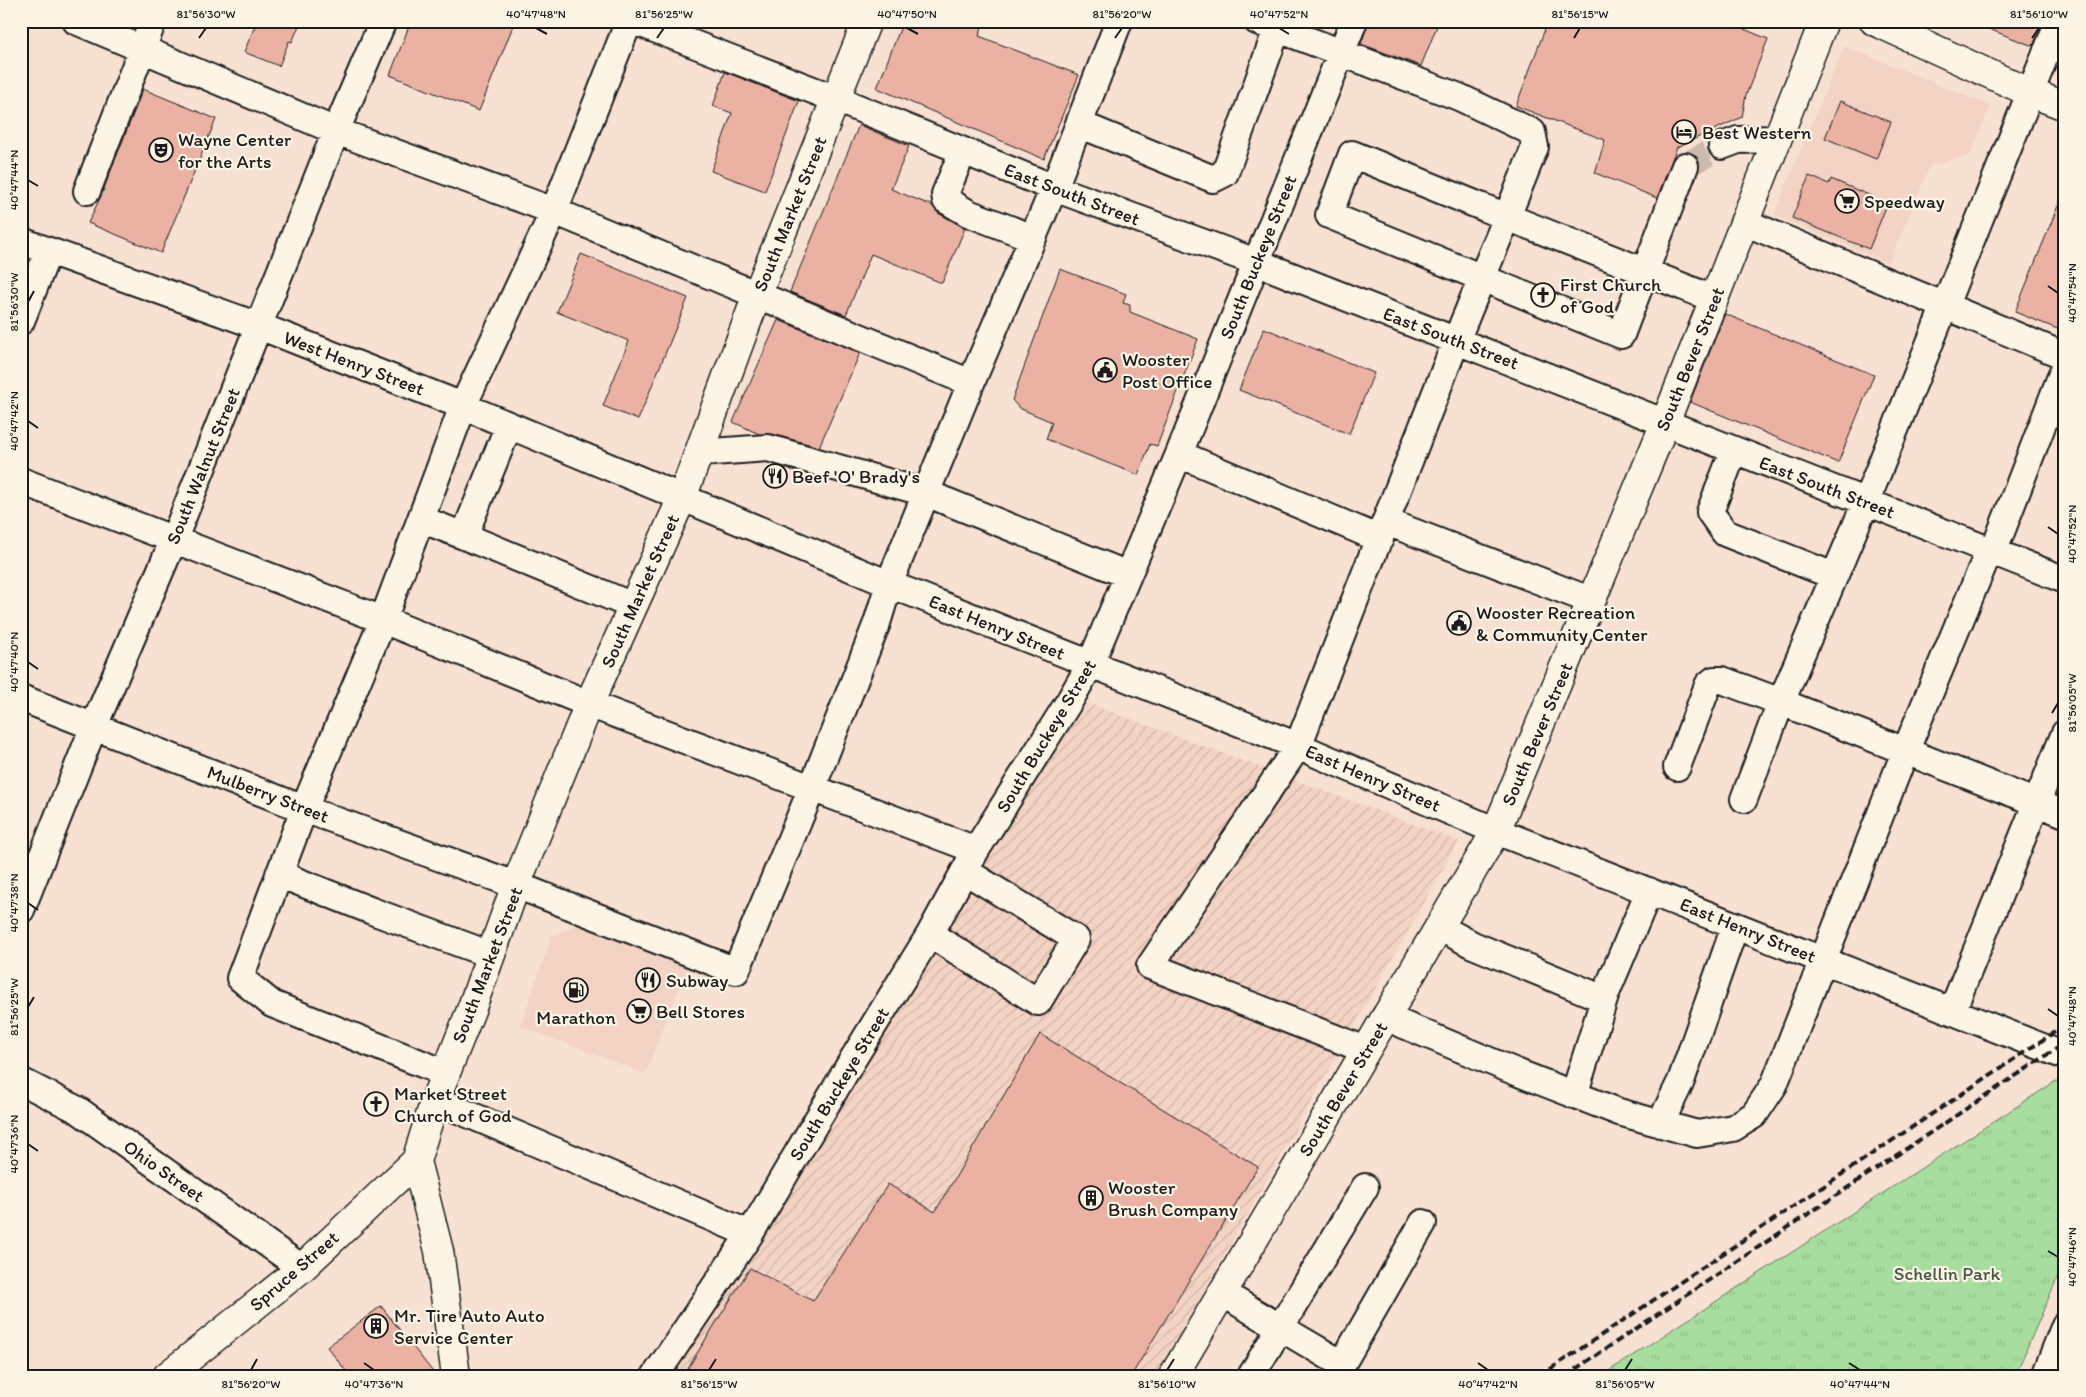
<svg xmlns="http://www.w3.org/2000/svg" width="2086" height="1397" viewBox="0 0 2086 1397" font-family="Itim,sans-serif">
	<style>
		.built { fill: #f3d3c4 }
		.industrial { fill: url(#industrial-furrows) }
		.park { fill: url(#park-tufts); stroke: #627c5e }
		.building { fill: #ebb2a4; stroke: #1c1c1c }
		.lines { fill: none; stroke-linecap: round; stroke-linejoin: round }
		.minor-tunnel { stroke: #cbbaae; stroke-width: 26; stroke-dasharray: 26 13; stroke-linecap: butt }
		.minor-casing { stroke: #1c1c1c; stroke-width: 30 }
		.major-casing { stroke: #1c1c1c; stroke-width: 31 }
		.minor { stroke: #fcf5e5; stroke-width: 26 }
		.major { stroke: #fcf5e5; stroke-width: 28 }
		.rail { stroke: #1c1c1c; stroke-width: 4; stroke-dasharray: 8 4; stroke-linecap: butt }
		.ticks { fill: none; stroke: #1c1c1c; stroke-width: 2 }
		.labels { text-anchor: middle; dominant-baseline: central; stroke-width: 4.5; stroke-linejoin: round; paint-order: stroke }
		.poi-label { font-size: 19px; fill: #1c1c1c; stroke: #fcf5e5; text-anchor: start }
		.street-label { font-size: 19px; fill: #1c1c1c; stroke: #fcf5e5 }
		.park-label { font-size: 19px; fill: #465643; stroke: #fcf5e5 }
		.neatline { fill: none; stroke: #1c1c1c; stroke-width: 2 }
		.ticks-label { font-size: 12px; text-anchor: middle; fill: #1c1c1c }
	</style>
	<defs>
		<pattern id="industrial-furrows" width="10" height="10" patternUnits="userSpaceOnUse" patternTransform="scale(1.25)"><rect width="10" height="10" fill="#f3d3c4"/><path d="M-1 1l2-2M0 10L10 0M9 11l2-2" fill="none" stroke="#d0b5a8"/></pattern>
		<pattern id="park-tufts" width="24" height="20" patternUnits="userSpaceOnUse" patternTransform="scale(1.25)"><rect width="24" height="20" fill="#a7dd9f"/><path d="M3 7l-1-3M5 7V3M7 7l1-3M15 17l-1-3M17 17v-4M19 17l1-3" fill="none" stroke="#8fbd88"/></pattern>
	</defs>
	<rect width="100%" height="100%" fill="#f7e1d2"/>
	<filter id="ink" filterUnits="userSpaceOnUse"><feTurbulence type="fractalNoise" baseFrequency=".02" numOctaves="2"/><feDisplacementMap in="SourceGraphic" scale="10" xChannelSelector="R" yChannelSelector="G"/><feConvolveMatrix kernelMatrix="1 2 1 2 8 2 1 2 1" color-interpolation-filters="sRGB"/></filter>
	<g filter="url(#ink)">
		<path class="built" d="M 1844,46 L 1991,106 L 1970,155 L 1930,166 L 1889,263 L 1774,215 Z
			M 580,924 L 688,966 L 645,1074 L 520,1026 L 552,936 Z"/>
		<path class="industrial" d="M 1087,703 L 1459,841 L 1156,1376 L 651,1376 Z"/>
		<path class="park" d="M 2056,1081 L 2065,1086 L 2065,1260 L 2015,1376 L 1601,1376 Z"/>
		<path class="building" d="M 257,21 L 301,21 L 292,42 L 289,41 L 279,66 L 244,52 Z
			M 411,21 L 515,21 L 479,111 L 390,75 Z
			M 903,21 L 984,21 L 979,36 L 1079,75 L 1044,159 L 877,88 Z
			M 1369,21 L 1439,21 L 1421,66 L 1361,44 Z
			M 1548,21 L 1725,21 L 1768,39 L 1746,95 L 1742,117 L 1677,147 L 1657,198 L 1595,173 L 1605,140 L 1516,106 Z
			M 1973,21 L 2043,21 L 2033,46 L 1973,23 Z
			M 725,72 L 799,101 L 765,191 L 711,171 L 732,113 L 713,106 Z
			M 143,89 L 216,119 L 161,253 L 88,223 L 101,196 Z
			M 1840,101 L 1891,122 L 1876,159 L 1825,138 Z
			M 859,125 L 909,146 L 891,189 L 933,206 L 938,213 L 965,228 L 942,283 L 871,254 L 846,315 L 790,292 Z
			M 1809,176 L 1829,184 L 1831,179 L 1871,196 L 1870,200 L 1886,207 L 1869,249 L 1792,218 Z
			M 2064,191 L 2065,191 L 2065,332 L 2015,312 Z
			M 581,254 L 688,298 L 638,420 L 603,406 L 629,341 L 557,312 Z
			M 1060,269 L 1126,294 L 1123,303 L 1130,305 L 1130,312 L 1198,339 L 1157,446 L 1150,444 L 1138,475 L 1046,439 L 1052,422 L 1019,408 L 1012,400 Z
			M 1725,314 L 1874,375 L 1838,463 L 1690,402 Z
			M 778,320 L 860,353 L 819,447 L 772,434 L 759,434 L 733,422 Z
			M 1264,328 L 1374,373 L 1349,434 L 1239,390 Z
			M 1040,1034 L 1258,1167 L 1131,1376 L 683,1376 L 750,1268 L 813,1301 L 888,1184 L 935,1212 Z
			M 381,1306 L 436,1376 L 350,1376 L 327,1347 Z"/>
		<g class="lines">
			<path class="minor-tunnel" d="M 1685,166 L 1722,146"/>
			<g class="minor-casing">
				<path id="minor" d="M 76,21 L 336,131 L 554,211 L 971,383
					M 634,21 L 836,99 L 1054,188 L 1256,262 L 2065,580
					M 1257,21 L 1459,97 L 1532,132 L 1535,147 L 1507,217 L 1352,154 L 1329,215 L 1621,335 L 1685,166
					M 2059,21 L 1866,502 L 1781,702 L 2065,814
					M 1079,124 L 1213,179 L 1225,173 L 1277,29
					M 1722,146 L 1738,140 L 1777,139
					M 963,151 L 945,194 L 946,200 L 968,213 L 1033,238
					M 87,191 L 153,21
					M 1744,222 L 2065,356
					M 21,241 L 259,326 L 463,406 L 889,584 L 1298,746 L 1496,831 L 2065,1056
					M 21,321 L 48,252
					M 1734,450 L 1710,512 L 1725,533 L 1834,576
					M 699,453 L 768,448 L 926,493 L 1128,575
					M 1179,454 L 1380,539
					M 21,481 L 383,620 L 589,704 L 976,850
					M 421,519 L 464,536 L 509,425
					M 1387,522 L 1592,601
					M 464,536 L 633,606
					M 1993,553 L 2065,366
					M 21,698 L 304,809 L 516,885 L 736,971 L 812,788 L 877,623 L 889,584 L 971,383 L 1054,188 L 1119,21
					M 1677,767 L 1708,685 L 1714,680 L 1722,680 L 1781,702 L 1744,799
					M 302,807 L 304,809 L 383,620 L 463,406 L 554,211 L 629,21
					M 304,809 L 240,978 L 272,1004 L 445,1073
					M 279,874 L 372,911 L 491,955
					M 21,910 L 94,726 L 174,539 L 336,131 L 383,21
					M 1439,927 L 1473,945 L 1604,999
					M 930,934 L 1038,1002 L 1076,939 L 965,871
					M 1952,1011 L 2065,733
					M 1385,1017 L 1516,1072 L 1619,1112 L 1697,1134 L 1733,1128 L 1754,1115 L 1774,1085 L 1905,752 L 1989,551
					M 1366,1050 L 1150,966 L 1298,746 L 1456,341 L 1507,217 L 1714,299
					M 21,1081 L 78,1110 L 302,1268
					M 1574,1095 L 1606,993 L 1649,891
					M 435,1100 L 750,1234
					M 1660,1124 L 1681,1081 L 1735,926
					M 1222,1293 L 1342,1364 L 1423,1223
					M 655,1376 L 750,1234 L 853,1059 L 930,934 L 976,850 L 1070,700 L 1090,665 L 1179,454 L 1354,21
					M 1251,1376 L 1365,1187
					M 2045,1376 L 2065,1325"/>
			</g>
			<g class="major-casing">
				<path id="major" d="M 1874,21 L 2031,93 L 2065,106
					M 416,1161 L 439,1251 L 456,1376
					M 167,1376 L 302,1268 L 416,1161 L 435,1100 L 471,1010 L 516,885 L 589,704 L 682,498 L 757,295 L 867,21
					M 1173,1376 L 1496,831 L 1665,423 L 1824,21"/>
			</g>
			<use href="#minor" class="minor"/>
			<use href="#major" class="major"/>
			<path class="rail" d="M 1540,1376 L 2065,1025
				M 1565,1376 L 2065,1043"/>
		</g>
	</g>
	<path class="ticks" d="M 536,28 L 547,34M 907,28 L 918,34M 1279,28 L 1289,34M 199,38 L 206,28M 657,38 L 664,28M 1115,38 L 1122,28M 1574,38 L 1580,28M 2032,38 L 2039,28M 28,180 L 38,186M 2048,286 L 2058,293M 28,302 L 34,291M 28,421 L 38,428M 2048,527 L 2058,534M 28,662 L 38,669M 2052,713 L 2058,703M 28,903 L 38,910M 28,1007 L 34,997M 2048,1009 L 2058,1016M 28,1144 L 38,1151M 2048,1251 L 2058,1257M 364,1363 L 374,1370M 1478,1363 L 1488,1370M 1849,1363 L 1860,1370M 251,1370 L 257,1359M 709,1370 L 716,1359M 1167,1370 L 1174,1359M 1625,1370 L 1632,1359"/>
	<defs>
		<g id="hotel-ring" transform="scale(1.25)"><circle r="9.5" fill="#fcf5e5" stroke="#1c1c1c" stroke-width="1.5"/><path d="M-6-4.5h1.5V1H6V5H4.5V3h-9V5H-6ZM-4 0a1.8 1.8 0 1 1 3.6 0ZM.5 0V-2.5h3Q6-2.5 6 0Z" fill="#1c1c1c"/></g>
		<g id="theatre-ring" transform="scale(1.25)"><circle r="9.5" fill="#fcf5e5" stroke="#1c1c1c" stroke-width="1.5"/><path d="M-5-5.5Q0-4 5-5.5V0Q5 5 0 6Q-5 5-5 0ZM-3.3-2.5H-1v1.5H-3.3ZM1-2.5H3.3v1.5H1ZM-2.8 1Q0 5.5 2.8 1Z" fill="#1c1c1c"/></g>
		<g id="supermarket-ring" transform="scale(1.25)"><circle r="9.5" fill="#fcf5e5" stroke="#1c1c1c" stroke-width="1.5"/><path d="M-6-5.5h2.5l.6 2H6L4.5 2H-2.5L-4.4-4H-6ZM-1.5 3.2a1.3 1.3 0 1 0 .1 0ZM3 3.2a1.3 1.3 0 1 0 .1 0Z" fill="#1c1c1c"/></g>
		<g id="church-ring" transform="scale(1.25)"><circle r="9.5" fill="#fcf5e5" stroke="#1c1c1c" stroke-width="1.5"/><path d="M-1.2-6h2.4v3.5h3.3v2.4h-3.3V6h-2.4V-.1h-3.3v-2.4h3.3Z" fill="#1c1c1c"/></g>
		<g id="civic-ring" transform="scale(1.25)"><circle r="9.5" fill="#fcf5e5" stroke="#1c1c1c" stroke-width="1.5"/><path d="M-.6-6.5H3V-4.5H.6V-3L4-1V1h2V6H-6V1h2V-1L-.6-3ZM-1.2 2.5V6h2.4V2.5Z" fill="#1c1c1c"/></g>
		<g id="restaurant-ring" transform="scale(1.25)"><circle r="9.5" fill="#fcf5e5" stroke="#1c1c1c" stroke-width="1.5"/><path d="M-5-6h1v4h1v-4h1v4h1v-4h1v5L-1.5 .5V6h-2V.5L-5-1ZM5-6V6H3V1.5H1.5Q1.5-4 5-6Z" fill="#1c1c1c"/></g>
		<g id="fuel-ring" transform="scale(1.25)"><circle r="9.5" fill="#fcf5e5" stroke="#1c1c1c" stroke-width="1.5"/><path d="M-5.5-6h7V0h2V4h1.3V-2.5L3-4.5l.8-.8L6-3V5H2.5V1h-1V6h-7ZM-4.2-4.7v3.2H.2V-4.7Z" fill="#1c1c1c"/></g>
		<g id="building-ring" transform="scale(1.25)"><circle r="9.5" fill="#fcf5e5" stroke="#1c1c1c" stroke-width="1.5"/><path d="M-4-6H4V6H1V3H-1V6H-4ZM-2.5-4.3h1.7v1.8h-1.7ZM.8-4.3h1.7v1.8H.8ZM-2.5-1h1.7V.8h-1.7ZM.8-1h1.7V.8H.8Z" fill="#1c1c1c"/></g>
	</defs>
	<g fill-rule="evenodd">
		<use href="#hotel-ring" x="1684" y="132"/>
		<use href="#theatre-ring" x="161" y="150"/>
		<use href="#supermarket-ring" x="1847" y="201"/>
		<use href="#church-ring" x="1543" y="295"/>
		<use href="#civic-ring" x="1105" y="370"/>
		<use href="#restaurant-ring" x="775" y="476"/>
		<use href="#civic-ring" x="1459" y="623"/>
		<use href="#restaurant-ring" x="648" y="980"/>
		<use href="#fuel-ring" x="576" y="990"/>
		<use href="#supermarket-ring" x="639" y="1011"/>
		<use href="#church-ring" x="376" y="1104"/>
		<use href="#building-ring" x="1091" y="1198"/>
		<use href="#building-ring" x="376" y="1326"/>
	</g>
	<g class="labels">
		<g class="poi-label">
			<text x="1702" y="132">Best Western</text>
			<text x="178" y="139">Wayne Center<tspan x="178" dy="22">for the Arts</tspan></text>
			<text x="1864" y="201">Speedway</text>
			<text x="1560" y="284">First Church<tspan x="1560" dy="22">of God</tspan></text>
			<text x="1122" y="359">Wooster<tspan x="1122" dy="22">Post Office</tspan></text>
			<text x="792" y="476">Beef 'O' Brady's</text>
			<text x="1476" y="612">Wooster Recreation<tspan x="1476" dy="22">&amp; Community Center</tspan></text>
			<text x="666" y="980">Subway</text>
			<text x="656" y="1011">Bell Stores</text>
			<text x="576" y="1017" text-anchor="middle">Marathon</text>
			<text x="394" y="1093">Market Street<tspan x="394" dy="22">Church of God</tspan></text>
			<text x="1108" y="1187">Wooster<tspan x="1108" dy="22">Brush Company</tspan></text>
			<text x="394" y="1315">Mr. Tire Auto Auto<tspan x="394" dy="22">Service Center</tspan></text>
		</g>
		<g class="street-label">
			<text transform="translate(1072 194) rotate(21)">East South Street</text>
			<text transform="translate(790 214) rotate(-68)">South Market Street</text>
			<text transform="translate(1258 257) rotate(-68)">South Buckeye Street</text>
			<text transform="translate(1451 338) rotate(21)">East South Street</text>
			<text transform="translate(1690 359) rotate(-68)">South Bever Street</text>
			<text transform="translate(354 363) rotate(21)">West Henry Street</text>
			<text transform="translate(203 466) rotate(-68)">South Walnut Street</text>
			<text transform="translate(1827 487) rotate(21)">East South Street</text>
			<text transform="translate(640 591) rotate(-66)">South Market Street</text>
			<text transform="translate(997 627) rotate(22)">East Henry Street</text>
			<text transform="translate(1537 734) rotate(-67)">South Bever Street</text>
			<text transform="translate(1046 736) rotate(-59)">South Buckeye Street</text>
			<text transform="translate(1373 778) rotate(23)">East Henry Street</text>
			<text transform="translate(268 794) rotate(21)">Mulberry Street</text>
			<text transform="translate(1748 930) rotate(22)">East Henry Street</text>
			<text transform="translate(487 965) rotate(-69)">South Market Street</text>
			<text transform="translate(839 1084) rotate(-59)">South Buckeye Street</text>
			<text transform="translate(1343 1089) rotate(-59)">South Bever Street</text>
			<text transform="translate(164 1171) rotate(35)">Ohio Street</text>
			<text transform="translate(294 1271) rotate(-41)">Spruce Street</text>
		</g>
		<g class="park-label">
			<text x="1947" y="1273">Schellin Park</text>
		</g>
	</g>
	<rect width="2086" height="1397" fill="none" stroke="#fcf5e5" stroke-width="55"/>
	<rect x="28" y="28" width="2030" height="1342" class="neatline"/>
	<g class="ticks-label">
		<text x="206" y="18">81°56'30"W</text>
		<text x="536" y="18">40°47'48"N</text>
		<text x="664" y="18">81°56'25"W</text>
		<text x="907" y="18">40°47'50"N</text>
		<text x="1122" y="18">81°56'20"W</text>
		<text x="1279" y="18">40°47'52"N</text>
		<text x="1580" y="18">81°56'15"W</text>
		<text x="2039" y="18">81°56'10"W</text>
		<text transform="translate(14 180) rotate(-90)" y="4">40°47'44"N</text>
		<text transform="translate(2072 293) rotate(-90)" y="4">40°47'54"N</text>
		<text transform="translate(14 302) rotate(-90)" y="4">81°56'30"W</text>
		<text transform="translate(14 421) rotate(-90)" y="4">40°47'42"N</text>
		<text transform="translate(2072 534) rotate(-90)" y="4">40°47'52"N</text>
		<text transform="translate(14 662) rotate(-90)" y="4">40°47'40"N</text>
		<text transform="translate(2072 703) rotate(-90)" y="4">81°56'05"W</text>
		<text transform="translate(14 903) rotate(-90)" y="4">40°47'38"N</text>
		<text transform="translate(14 1007) rotate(-90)" y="4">81°56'25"W</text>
		<text transform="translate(2072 1016) rotate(-90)" y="4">40°47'48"N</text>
		<text transform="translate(14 1144) rotate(-90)" y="4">40°47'36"N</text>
		<text transform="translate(2072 1257) rotate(-90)" y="4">40°47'46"N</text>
		<text x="251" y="1388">81°56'20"W</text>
		<text x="374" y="1388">40°47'36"N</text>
		<text x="709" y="1388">81°56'15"W</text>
		<text x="1167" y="1388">81°56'10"W</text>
		<text x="1488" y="1388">40°47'42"N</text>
		<text x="1625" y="1388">81°56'05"W</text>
		<text x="1860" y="1388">40°47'44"N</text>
	</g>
</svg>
